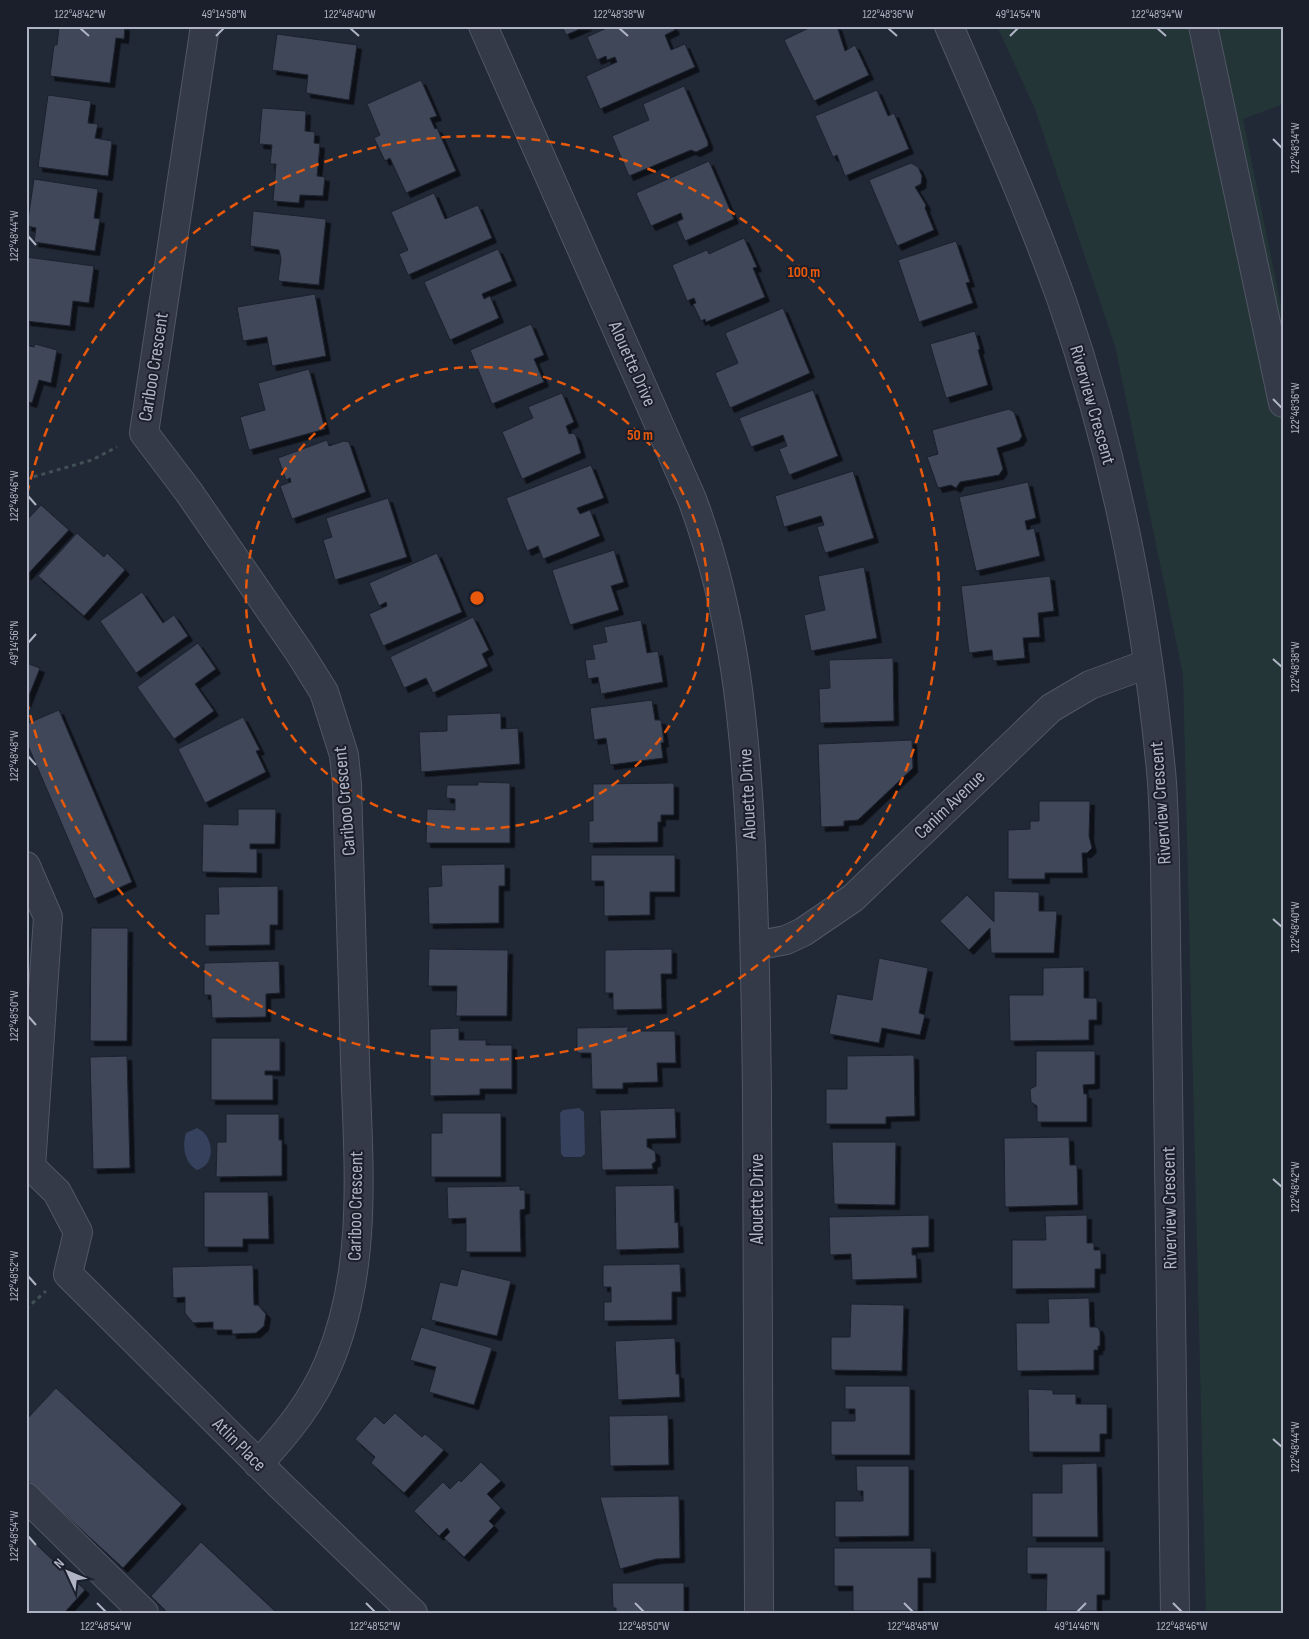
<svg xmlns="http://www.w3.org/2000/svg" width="1309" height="1639" viewBox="0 0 1309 1639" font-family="'Sofia Sans Condensed',sans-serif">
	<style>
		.green { fill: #243538 }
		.water { fill: #35415d }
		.building { fill: #3f4759; stroke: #1c212d; filter: url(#shadow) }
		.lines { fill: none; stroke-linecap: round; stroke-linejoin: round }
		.minor-casing { stroke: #525765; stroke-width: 30 }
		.path { stroke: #405055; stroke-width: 3; stroke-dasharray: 4 4; stroke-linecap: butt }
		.minor { stroke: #343a47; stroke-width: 28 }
		.ticks { fill: none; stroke: #afb4c4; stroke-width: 2 }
		.ring { fill: none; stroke: #e8590c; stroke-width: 2.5; stroke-dasharray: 9 6 }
		.labels { text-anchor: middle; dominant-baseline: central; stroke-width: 4; stroke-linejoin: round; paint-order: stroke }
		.street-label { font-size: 19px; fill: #afb4c4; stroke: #1a1f2b }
		.centre { fill: #e8590c; stroke: #1a1f2b; stroke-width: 2.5 }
		.ring-label { font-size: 15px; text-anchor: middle; font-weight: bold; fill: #e8590c; stroke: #1a1f2b; stroke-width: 4; stroke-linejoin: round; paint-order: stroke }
		.neatline { fill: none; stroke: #afb4c4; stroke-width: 2 }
		.ticks-label { font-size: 12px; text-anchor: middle; fill: #afb4c4 }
	</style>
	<defs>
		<filter id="shadow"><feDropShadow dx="4.5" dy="4.5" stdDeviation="0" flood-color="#0009"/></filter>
	</defs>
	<rect width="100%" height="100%" fill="#212836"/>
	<path class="green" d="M 997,26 L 1283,26 L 1283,104 L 1243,119 L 1283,315 L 1283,1613 L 1206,1613 L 1183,675 L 1115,346 L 1035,109 Z"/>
	<path class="water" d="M 579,1108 L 584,1112 L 585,1154 L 581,1157 L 564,1157 L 561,1154 L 560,1113 L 563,1110 Z
		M 197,1128 C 214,1135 217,1165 197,1170 C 184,1163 182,1145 186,1133 Z"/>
	<path class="building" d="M 59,26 L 125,26 L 124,39 L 116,38 L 110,83 L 50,76 L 54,45 L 57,45 Z
		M 562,26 L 587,26 L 566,35 Z
		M 611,26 L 673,26 L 675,30 L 665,35 L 671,50 L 685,44 L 695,67 L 600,109 L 586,76 L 617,62 L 615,57 L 607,60 L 606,56 L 597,60 L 587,37 Z
		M 813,26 L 837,26 L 845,51 L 855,45 L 869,75 L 814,101 L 784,40 Z
		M 277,34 L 357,45 L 349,100 L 306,93 L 308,75 L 272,70 Z
		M 421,80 L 437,116 L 430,118 L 435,129 L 437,128 L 456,171 L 406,193 L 390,158 L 385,161 L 374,138 L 380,135 L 367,104 Z
		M 684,86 L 708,142 L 708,146 L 696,152 L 691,150 L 629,176 L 612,136 L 649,120 L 643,104 Z
		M 877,90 L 888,116 L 894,113 L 909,149 L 845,176 L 837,155 L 833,157 L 815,116 Z
		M 48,95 L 91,101 L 88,123 L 98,124 L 95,138 L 112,141 L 108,176 L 38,167 Z
		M 262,108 L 306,111 L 305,131 L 315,132 L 314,143 L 320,144 L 317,176 L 325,177 L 323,196 L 300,195 L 299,203 L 273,201 L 276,164 L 270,164 L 272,145 L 259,144 Z
		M 709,161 L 734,219 L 685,241 L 677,222 L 683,219 L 681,213 L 651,226 L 636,193 Z
		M 911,163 L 918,167 L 922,176 L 921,184 L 915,187 L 926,205 L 925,208 L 934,230 L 897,246 L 869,180 Z
		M 34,179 L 98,189 L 94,218 L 100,219 L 95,251 L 34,242 L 36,228 L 27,226 Z
		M 434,193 L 445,219 L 478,205 L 492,238 L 408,275 L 399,254 L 408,250 L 391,212 Z
		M 253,211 L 326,219 L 319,285 L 278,281 L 281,259 L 279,250 L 250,246 Z
		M 744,238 L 757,267 L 753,268 L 765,297 L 706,322 L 705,319 L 701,321 L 693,304 L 696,303 L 694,298 L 687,301 L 672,265 L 707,250 L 709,254 Z
		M 956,241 L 970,282 L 966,283 L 973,303 L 919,322 L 898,260 Z
		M 498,249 L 512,281 L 482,294 L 484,299 L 490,296 L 499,318 L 450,340 L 424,282 Z
		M 26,257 L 94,266 L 89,303 L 73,301 L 70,326 L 26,321 Z
		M 315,294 L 326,356 L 272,366 L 267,337 L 243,341 L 237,307 Z
		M 783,308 L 810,373 L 730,408 L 715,373 L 738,363 L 725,333 Z
		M 531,324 L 544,355 L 534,359 L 544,382 L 492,404 L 470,350 Z
		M 975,331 L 980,349 L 978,350 L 988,385 L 946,398 L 930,344 Z
		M 35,344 L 57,350 L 51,383 L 39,380 L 32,403 L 26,401 L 26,345 L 34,347 Z
		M 309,369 L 325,429 L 249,450 L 240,417 L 265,410 L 258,383 Z
		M 813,390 L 838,456 L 789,475 L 779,449 L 787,446 L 783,435 L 751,447 L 739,418 Z
		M 562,393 L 574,422 L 566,426 L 569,434 L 573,433 L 576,436 L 581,453 L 522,479 L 502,432 L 533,418 L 528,407 Z
		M 1009,409 L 1014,412 L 1022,436 L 1019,441 L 997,448 L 1003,469 L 999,475 L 960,482 L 956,488 L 951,485 L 938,488 L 927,457 L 938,454 L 932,430 Z
		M 327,440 L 329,446 L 344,441 L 349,442 L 366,492 L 292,519 L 280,486 L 291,482 L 290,478 L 286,480 L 278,458 Z
		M 591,465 L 604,498 L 577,508 L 580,514 L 590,510 L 600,536 L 543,559 L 538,546 L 527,551 L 506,498 Z
		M 853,471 L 874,538 L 825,553 L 817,527 L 824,525 L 821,516 L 784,527 L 775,496 Z
		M 1028,482 L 1036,518 L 1025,521 L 1027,530 L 1034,528 L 1040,556 L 976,571 L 959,497 Z
		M 388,498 L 407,557 L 335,580 L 323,540 L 332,537 L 326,518 Z
		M 41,505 L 69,530 L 26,576 L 26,521 Z
		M 77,533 L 104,557 L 107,553 L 125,570 L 84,616 L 38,576 Z
		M 614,550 L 624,582 L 611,586 L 619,610 L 570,625 L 552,570 Z
		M 437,553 L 462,612 L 383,646 L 369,614 L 387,606 L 386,602 L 379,606 L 369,583 Z
		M 864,567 L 877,638 L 811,651 L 804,615 L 825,610 L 818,576 Z
		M 1050,576 L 1054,611 L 1038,613 L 1040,637 L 1023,638 L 1025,658 L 993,661 L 992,650 L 969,653 L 961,586 Z
		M 142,592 L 163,623 L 174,615 L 188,636 L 136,673 L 100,621 Z
		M 473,617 L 489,650 L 482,654 L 488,666 L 433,693 L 426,678 L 404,688 L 390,657 Z
		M 641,620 L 647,653 L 658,651 L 663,682 L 601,694 L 598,677 L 588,679 L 585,660 L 595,659 L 592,645 L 607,642 L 604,627 Z
		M 198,643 L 216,669 L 195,684 L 214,711 L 174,739 L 137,687 Z
		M 893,658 L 894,721 L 820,723 L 819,689 L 830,688 L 829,660 Z
		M 26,663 L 40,668 L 26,703 Z
		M 652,700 L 655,720 L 661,720 L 664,742 L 661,743 L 663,758 L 610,765 L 606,738 L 594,740 L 590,708 Z
		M 59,710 L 132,882 L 94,899 L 26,741 L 26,724 Z
		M 501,713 L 501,729 L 518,728 L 520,764 L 421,772 L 419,732 L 447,731 L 447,715 Z
		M 243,717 L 260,750 L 256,751 L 266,772 L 205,803 L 178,749 Z
		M 912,740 L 913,768 L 858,820 L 844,821 L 844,826 L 821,827 L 818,744 Z
		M 478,782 L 510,783 L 510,843 L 426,843 L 427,809 L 455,810 L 455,799 L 446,798 L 447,785 L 478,785 Z
		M 674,783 L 674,815 L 661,815 L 661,822 L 658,822 L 658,842 L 589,843 L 589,821 L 593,821 L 593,784 Z
		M 1039,801 L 1090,801 L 1089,836 L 1092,848 L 1087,853 L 1082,853 L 1083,873 L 1045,873 L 1045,879 L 1008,879 L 1008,830 L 1030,829 L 1030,821 L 1039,821 Z
		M 238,809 L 276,809 L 275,844 L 250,844 L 250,849 L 257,849 L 257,873 L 202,872 L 203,824 L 238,825 Z
		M 591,855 L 675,855 L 675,892 L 650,892 L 650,915 L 604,916 L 604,881 L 591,881 Z
		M 505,864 L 505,886 L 499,886 L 499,923 L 429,924 L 428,887 L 442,886 L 441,865 Z
		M 278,886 L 278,925 L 270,925 L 270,945 L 205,946 L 205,914 L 219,914 L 218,887 Z
		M 994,891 L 1039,892 L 1039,911 L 1057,911 L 1054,953 L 991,953 L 990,928 L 969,950 L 940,921 L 967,895 L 994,922 Z
		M 91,928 L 128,928 L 127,1041 L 90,1041 Z
		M 429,949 L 508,950 L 507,1016 L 456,1016 L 457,986 L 428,986 Z
		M 672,949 L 672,974 L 661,974 L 662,1009 L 613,1010 L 613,993 L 605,993 L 605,950 Z
		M 879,958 L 928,968 L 919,1013 L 925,1015 L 920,1035 L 882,1028 L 879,1043 L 829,1034 L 837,994 L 872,1000 Z
		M 279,961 L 280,993 L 266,994 L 266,1017 L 212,1018 L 211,995 L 204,995 L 204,963 Z
		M 1084,967 L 1084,998 L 1097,998 L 1097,1020 L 1089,1020 L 1089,1040 L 1010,1041 L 1009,995 L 1043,995 L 1043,968 Z
		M 629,1027 L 627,1031 L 675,1031 L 676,1063 L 657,1063 L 658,1082 L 623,1083 L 623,1089 L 592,1089 L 591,1053 L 577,1053 L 577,1028 Z
		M 459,1028 L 459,1040 L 486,1040 L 486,1045 L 512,1045 L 512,1089 L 480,1089 L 480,1095 L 430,1096 L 430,1029 Z
		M 211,1038 L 280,1038 L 280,1071 L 265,1071 L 265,1075 L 273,1075 L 273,1100 L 211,1100 Z
		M 1036,1051 L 1095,1051 L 1095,1084 L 1083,1085 L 1084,1094 L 1087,1094 L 1087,1122 L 1037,1122 L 1037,1106 L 1031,1102 L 1030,1089 L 1036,1086 Z
		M 914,1055 L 915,1116 L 886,1117 L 886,1124 L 826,1124 L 826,1089 L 847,1089 L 847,1056 Z
		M 127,1056 L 130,1168 L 93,1169 L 90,1057 Z
		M 675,1108 L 676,1138 L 647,1139 L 647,1147 L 655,1151 L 656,1161 L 652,1164 L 653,1169 L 602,1170 L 600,1110 Z
		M 442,1113 L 501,1113 L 501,1177 L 431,1177 L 431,1133 L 442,1133 Z
		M 226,1114 L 279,1114 L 279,1140 L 282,1140 L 282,1176 L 216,1177 L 217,1142 L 226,1142 Z
		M 1069,1137 L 1070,1165 L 1077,1165 L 1078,1205 L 1005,1207 L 1004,1138 Z
		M 832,1142 L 896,1142 L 895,1205 L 834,1204 Z
		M 674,1185 L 675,1223 L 678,1222 L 679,1248 L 616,1250 L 615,1186 Z
		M 520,1186 L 520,1190 L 525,1190 L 525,1209 L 520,1210 L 521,1252 L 466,1252 L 466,1218 L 448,1219 L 447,1187 Z
		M 204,1192 L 268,1192 L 269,1239 L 243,1239 L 243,1247 L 204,1247 Z
		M 929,1215 L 929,1247 L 912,1248 L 912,1255 L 916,1255 L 917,1278 L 852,1280 L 851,1254 L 830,1255 L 829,1217 Z
		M 1087,1215 L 1087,1243 L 1094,1243 L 1094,1250 L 1101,1250 L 1101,1269 L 1095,1269 L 1095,1288 L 1012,1289 L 1012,1240 L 1046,1240 L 1045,1216 Z
		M 680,1264 L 681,1292 L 672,1292 L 672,1320 L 604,1321 L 604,1302 L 611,1302 L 611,1287 L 603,1287 L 603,1265 Z
		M 253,1265 L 254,1305 L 258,1305 L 266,1314 L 264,1326 L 256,1333 L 232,1334 L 232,1330 L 213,1330 L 213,1322 L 193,1323 L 185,1313 L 185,1297 L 173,1298 L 172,1267 Z
		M 461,1269 L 511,1281 L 497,1336 L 431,1320 L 440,1282 L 457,1286 Z
		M 1089,1298 L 1090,1327 L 1098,1327 L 1100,1332 L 1100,1346 L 1098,1346 L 1098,1350 L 1094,1350 L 1094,1370 L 1017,1371 L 1016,1323 L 1049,1323 L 1048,1299 Z
		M 851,1304 L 904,1305 L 902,1371 L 831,1370 L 831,1337 L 850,1337 Z
		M 421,1327 L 492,1348 L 474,1405 L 429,1392 L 436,1367 L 410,1360 Z
		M 675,1338 L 676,1374 L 679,1374 L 680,1397 L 618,1400 L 615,1341 Z
		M 845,1386 L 910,1386 L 910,1455 L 831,1455 L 831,1421 L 855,1421 L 855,1409 L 845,1409 Z
		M 56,1388 L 182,1504 L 123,1568 L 26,1479 L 26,1420 Z
		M 1028,1389 L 1053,1390 L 1053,1394 L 1076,1394 L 1076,1404 L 1107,1404 L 1107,1434 L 1100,1434 L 1100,1452 L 1029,1452 Z
		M 395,1413 L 422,1437 L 425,1434 L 444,1450 L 404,1493 L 371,1463 L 375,1457 L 355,1439 L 375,1416 L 384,1424 Z
		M 668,1415 L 669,1465 L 610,1466 L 609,1416 Z
		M 481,1462 L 501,1481 L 487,1494 L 501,1508 L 489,1521 L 494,1526 L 464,1557 L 444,1538 L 450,1532 L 447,1528 L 439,1536 L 414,1511 L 443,1482 L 450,1489 L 459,1480 L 461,1482 Z
		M 1097,1463 L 1098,1537 L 1032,1537 L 1032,1493 L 1062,1493 L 1062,1464 Z
		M 856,1466 L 909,1466 L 909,1536 L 835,1537 L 835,1501 L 863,1501 L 863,1491 L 857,1491 Z
		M 679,1496 L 680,1558 L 656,1559 L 620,1569 L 600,1497 Z
		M 26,1535 L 85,1590 L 64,1613 L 26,1613 Z
		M 201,1542 L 277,1613 L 168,1613 L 151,1596 Z
		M 1027,1547 L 1105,1547 L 1105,1595 L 1097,1595 L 1097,1611 L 1046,1611 L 1047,1574 L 1027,1574 Z
		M 834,1548 L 931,1548 L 931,1578 L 918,1578 L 918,1611 L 853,1611 L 853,1586 L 834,1586 Z
		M 612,1583 L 684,1583 L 684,1613 L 616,1613 L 616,1608 L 613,1608 Z"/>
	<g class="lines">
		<g class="minor-casing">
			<path id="minor" d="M 205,26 L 144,433 L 188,491 L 299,652 L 324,692 L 344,755 L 347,784 C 350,876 353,968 355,1060 C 358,1161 369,1266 329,1362 C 313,1401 287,1433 258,1464
				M 483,26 L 692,499 C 735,615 745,725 751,847 C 755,930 756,1012 757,1095 C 757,1267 758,1440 759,1613
				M 949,26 C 988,117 1029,208 1062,301 C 1114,452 1146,612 1161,771 C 1164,801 1164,832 1165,862 L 1175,1613
				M 1203,26 L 1283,403
				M 26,866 L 48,917 L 31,1167
				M 755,946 L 786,940 L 803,932 L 853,898 L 1051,708 L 1090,685 L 1147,664
				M 26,1162 L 57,1192 L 78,1232 L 68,1274 L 281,1486 L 413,1613
				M 26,1497 L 144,1613"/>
		</g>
		<path class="path" d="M 26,479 L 92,460 L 117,447
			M 26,1309 L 46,1291"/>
		<use href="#minor" class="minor"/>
	</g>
	<path class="ticks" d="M 80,28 L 89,36M 350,28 L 359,36M 619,28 L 628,36M 888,28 L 897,36M 1157,28 L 1166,36M 216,36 L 224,28M 1010,36 L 1018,28M 1273,139 L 1282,148M 28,236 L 36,245M 1273,399 L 1282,408M 28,496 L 36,505M 28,643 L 36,634M 1273,659 L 1282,667M 28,756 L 36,765M 1273,919 L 1282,927M 28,1016 L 36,1025M 1273,1179 L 1282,1187M 28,1276 L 36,1285M 1273,1439 L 1282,1447M 28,1536 L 36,1545M 97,1603 L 106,1612M 366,1603 L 375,1612M 635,1603 L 644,1612M 904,1603 L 913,1612M 1173,1603 L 1182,1612M 1077,1612 L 1086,1603"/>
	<g class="ring">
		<circle cx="477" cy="598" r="231"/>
		<path d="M27 494A462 462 0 1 1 27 702"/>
	</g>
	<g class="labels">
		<g class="street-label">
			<text transform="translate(632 364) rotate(66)">Alouette Drive</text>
			<text transform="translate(154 367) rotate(-81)">Cariboo Crescent</text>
			<text transform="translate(1092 405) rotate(74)">Riverview Crescent</text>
			<text transform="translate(748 794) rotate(-93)">Alouette Drive</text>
			<text transform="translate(345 801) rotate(-95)">Cariboo Crescent</text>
			<text transform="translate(1161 803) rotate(-94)">Riverview Crescent</text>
			<text transform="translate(950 805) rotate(-44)">Canim Avenue</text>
			<text transform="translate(757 1199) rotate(-90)">Alouette Drive</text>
			<text transform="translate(356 1206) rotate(-89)">Cariboo Crescent</text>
			<text transform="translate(1170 1208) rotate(-91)">Riverview Crescent</text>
			<text transform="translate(239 1445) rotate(45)">Atlin Place</text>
		</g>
	</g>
	<circle cx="477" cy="598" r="8" class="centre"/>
	<g class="ring-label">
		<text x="804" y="277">100 m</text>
		<text x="640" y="440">50 m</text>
	</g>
	<rect width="1309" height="1639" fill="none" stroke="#1a1f2b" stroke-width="55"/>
	<g transform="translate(68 1572) rotate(314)" stroke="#1a1f2b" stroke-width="4" paint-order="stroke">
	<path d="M0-4L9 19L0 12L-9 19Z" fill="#afb4c4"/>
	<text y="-8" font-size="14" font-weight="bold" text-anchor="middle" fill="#afb4c4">N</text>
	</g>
	<rect x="28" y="28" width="1254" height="1584" class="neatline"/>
	<g class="ticks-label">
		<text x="80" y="18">122°48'42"W</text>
		<text x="224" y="18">49°14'58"N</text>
		<text x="350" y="18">122°48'40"W</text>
		<text x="619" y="18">122°48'38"W</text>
		<text x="888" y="18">122°48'36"W</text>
		<text x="1018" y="18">49°14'54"N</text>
		<text x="1157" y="18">122°48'34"W</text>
		<text transform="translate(1295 148) rotate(-90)" y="4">122°48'34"W</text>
		<text transform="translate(14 236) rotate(-90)" y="4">122°48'44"W</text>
		<text transform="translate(1295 408) rotate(-90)" y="4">122°48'36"W</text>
		<text transform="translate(14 496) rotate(-90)" y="4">122°48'46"W</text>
		<text transform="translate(14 643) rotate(-90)" y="4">49°14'56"N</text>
		<text transform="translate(1295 667) rotate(-90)" y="4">122°48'38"W</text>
		<text transform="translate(14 756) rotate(-90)" y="4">122°48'48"W</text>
		<text transform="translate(1295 927) rotate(-90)" y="4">122°48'40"W</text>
		<text transform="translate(14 1016) rotate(-90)" y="4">122°48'50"W</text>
		<text transform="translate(1295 1187) rotate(-90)" y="4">122°48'42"W</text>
		<text transform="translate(14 1276) rotate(-90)" y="4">122°48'52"W</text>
		<text transform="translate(1295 1447) rotate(-90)" y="4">122°48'44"W</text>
		<text transform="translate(14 1536) rotate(-90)" y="4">122°48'54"W</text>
		<text x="106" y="1630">122°48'54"W</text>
		<text x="375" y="1630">122°48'52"W</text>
		<text x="644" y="1630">122°48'50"W</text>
		<text x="913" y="1630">122°48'48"W</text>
		<text x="1077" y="1630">49°14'46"N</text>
		<text x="1182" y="1630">122°48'46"W</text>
	</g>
</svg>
